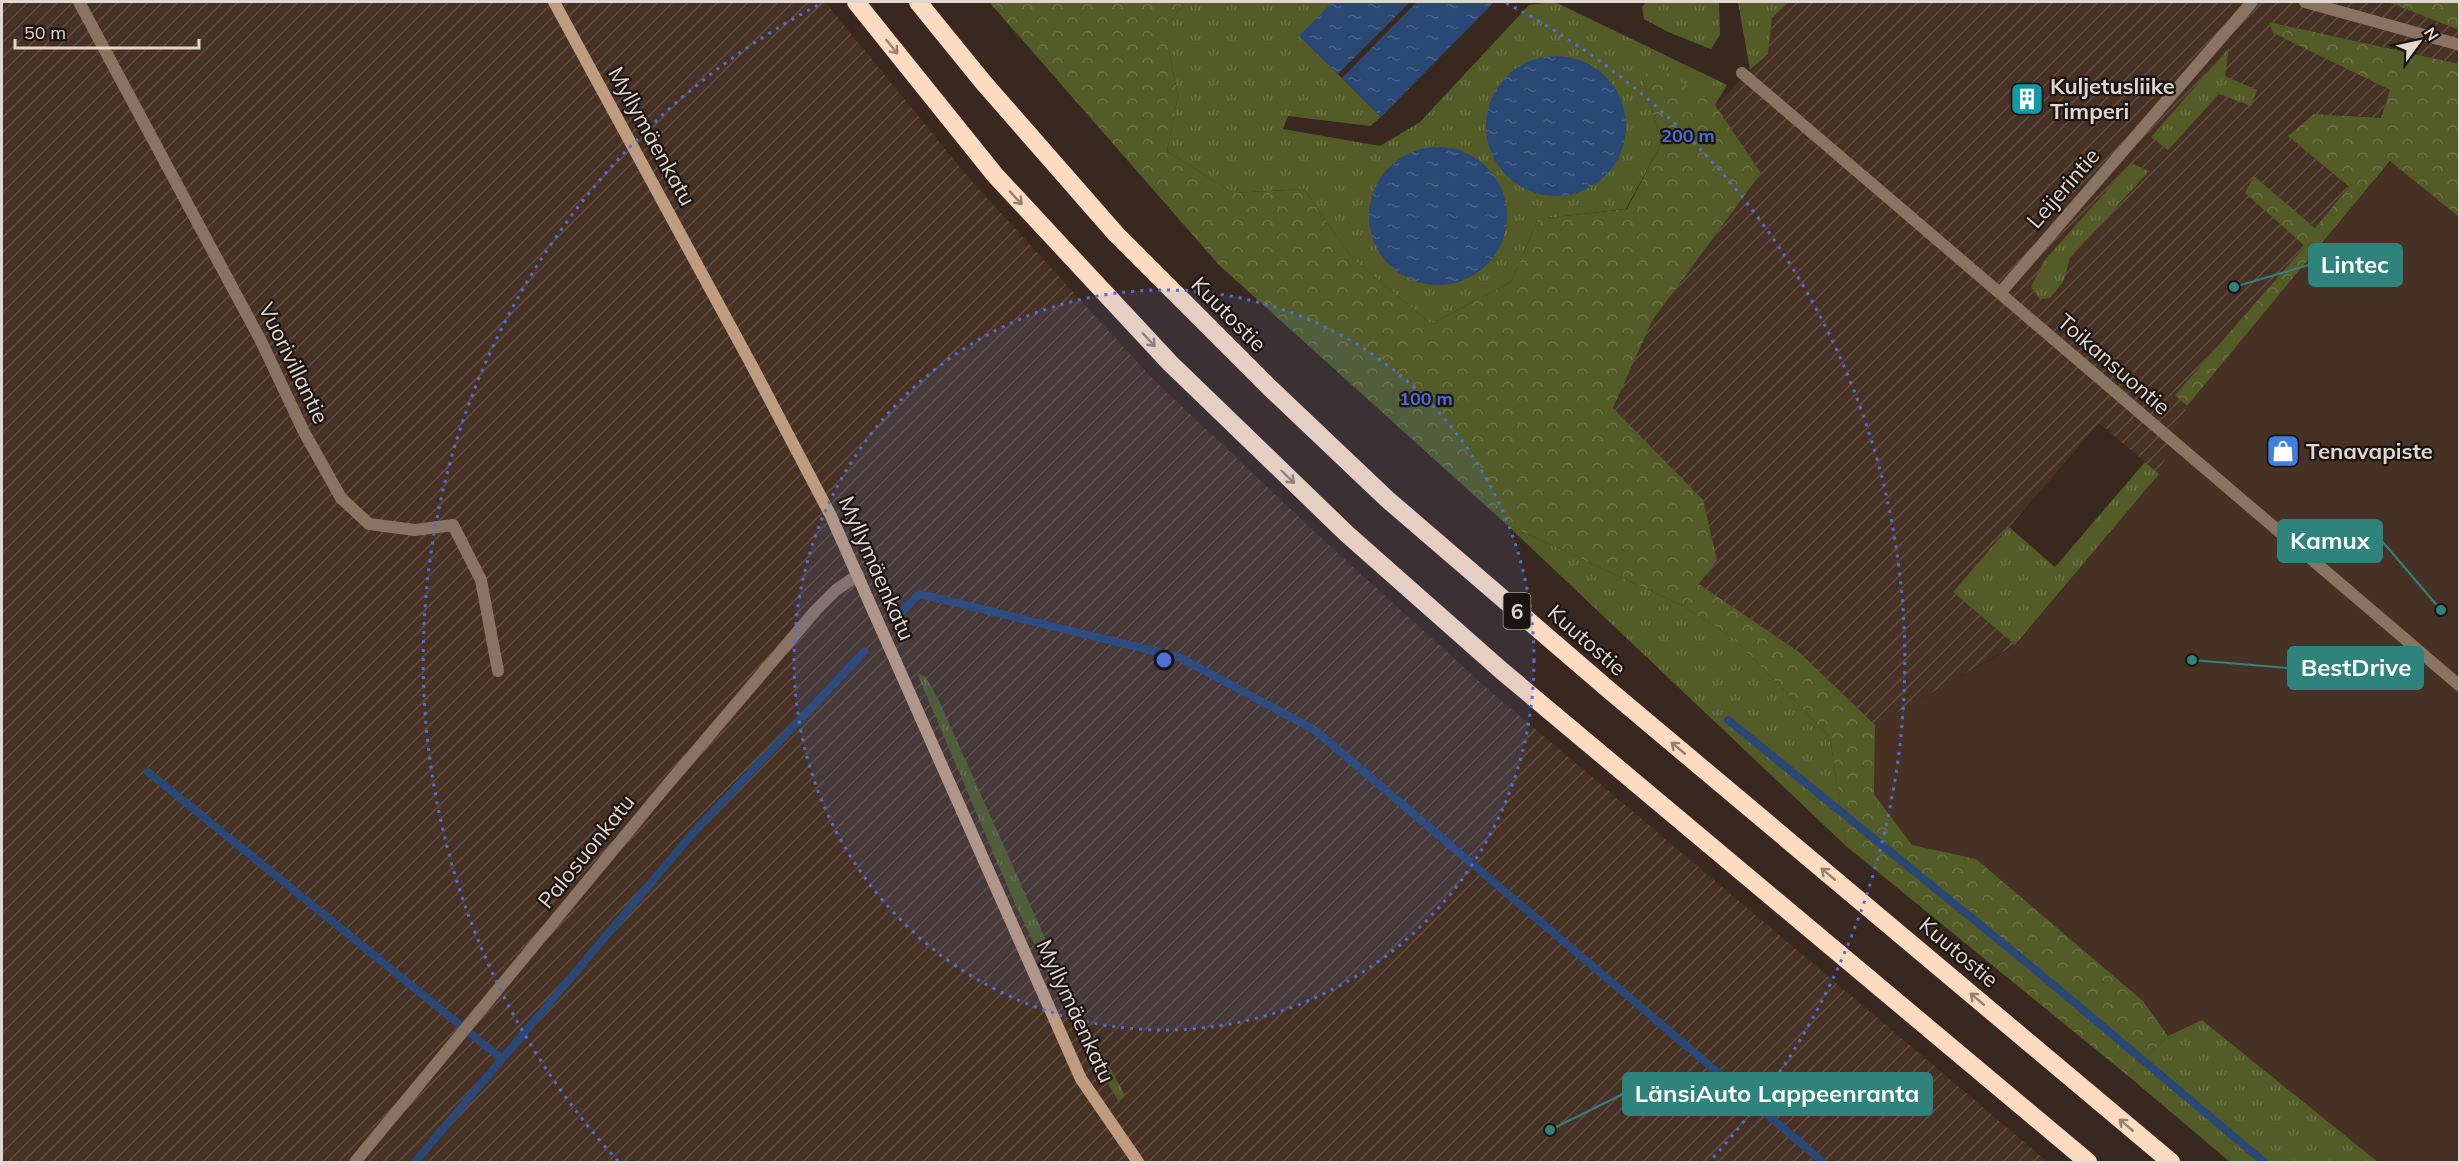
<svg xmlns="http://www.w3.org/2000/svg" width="2461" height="1164" viewBox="0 0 2461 1164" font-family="Mulish,sans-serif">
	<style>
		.built { fill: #473124 }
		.industrial { fill: url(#industrial-furrows) }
		.grass { fill: url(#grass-tufts) }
		.forest { fill: url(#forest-crowns) }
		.water { fill: url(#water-ripples) }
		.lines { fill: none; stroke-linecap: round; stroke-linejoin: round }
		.stream { stroke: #294875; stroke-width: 8 }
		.street { stroke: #8a7362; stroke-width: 12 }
		.secondary { stroke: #bf9b7f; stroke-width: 12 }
		.highway { stroke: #fddbc1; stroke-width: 18 }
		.oneway { stroke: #978171 }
		.ring { fill: none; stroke: #4e70d6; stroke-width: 3; stroke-dasharray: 3 6 }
		.labels { text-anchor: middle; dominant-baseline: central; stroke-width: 4.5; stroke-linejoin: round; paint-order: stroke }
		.shield { fill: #1b130f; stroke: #a69c96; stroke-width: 1.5 }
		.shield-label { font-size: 21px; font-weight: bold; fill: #e1d6d0 }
		.poi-label { font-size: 22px; font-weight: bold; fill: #e1d6d0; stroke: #1b130f; text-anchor: start }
		.street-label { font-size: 22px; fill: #e1d6d0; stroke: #1b130f }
		.centre { fill: #4e70d6; stroke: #1b130f; stroke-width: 3 }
		.ring-label { font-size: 18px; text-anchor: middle; font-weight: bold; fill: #4e70d6; stroke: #1b130f; stroke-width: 4.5; stroke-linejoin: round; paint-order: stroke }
		.leader { fill: none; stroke: #2e847d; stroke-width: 2 }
		.callout-dot { fill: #2e847d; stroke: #1b130f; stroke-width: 2 }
		.callout { fill: #2e847d; stroke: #2e847d; stroke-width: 2 }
		.callout-label { font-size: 24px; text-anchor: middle; font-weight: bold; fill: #fff }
	</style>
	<defs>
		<pattern id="industrial-furrows" width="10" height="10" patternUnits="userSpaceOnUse" patternTransform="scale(1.5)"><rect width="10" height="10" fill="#473124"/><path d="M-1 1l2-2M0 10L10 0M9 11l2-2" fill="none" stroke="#614e43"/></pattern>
		<pattern id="grass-tufts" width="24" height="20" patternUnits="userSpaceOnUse" patternTransform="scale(1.5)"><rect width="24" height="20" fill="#535c27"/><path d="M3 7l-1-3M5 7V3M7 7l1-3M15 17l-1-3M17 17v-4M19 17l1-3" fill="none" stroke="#6b7345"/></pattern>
		<pattern id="forest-crowns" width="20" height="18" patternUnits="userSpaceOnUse" patternTransform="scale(1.5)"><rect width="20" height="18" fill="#535c27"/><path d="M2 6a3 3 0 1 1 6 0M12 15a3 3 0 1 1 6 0" fill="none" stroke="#6b7345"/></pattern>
		<pattern id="water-ripples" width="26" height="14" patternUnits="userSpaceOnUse" patternTransform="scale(1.5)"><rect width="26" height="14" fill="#294875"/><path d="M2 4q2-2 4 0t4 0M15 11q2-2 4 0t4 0" fill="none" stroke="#486288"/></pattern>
	</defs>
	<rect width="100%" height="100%" fill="#39281f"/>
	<path class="built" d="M 2391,161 L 2459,217 L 2459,1162 L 2378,1162 L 2202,1020 L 2168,1036 L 2143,1001 L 1976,859 L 1912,845 L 1874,795 L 1875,725 L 2016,645 L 2159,474 L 2187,406 Z"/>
	<path class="industrial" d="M 2,2 L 825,2 L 968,177 L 1150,376 L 1318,535 L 1489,690 L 2048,1162 L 2,1162 Z
		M 1789,2 L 2388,2 L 2459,30 L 2459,64 L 2269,22 L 2273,33 L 2390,90 L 2381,118 L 2314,114 L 2289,136 L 2349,188 L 2315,228 L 2254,176 L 2245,193 L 2306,246 L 2175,395 L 2187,406 L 2159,474 L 2099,423 L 1953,592 L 2015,645 L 1875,725 L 1799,652 L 1699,584 L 1613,408 L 1652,321 L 1761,173 L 1715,105 L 1768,54 L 1772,18 Z"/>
	<path class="grass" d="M 1184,2 L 1333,2 L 1300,36 L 1381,117 L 1370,126 L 1288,116 L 1283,129 L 1380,146 L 1420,122 L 1529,5 L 1555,2 L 1727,85 L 1715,105 L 1652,64 L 1643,82 L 1662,142 L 1626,209 L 1538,219 L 1511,282 L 1431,324 L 1351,257 L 1304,189 L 1233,193 L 1167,151 L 1178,96 L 1169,51 L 1169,24 Z
		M 1646,2 L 1719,2 L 1720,35 L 1711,49 L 1668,32 L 1644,19 L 1642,7 Z
		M 1738,2 L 1789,2 L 1772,18 L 1768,54 L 1750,70 Z
		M 2229,48 L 2225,76 L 2257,90 L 2251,106 L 2219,94 L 2168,150 L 2151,137 Z
		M 2131,163 L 2149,171 L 2070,258 L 2063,282 L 2050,298 L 2040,299 L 2031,287 L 2044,261 Z
		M 2145,462 L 2159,474 L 2015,645 L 1953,592 L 2009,527 L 2055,567 Z
		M 1506,524 L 1683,606 L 1732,637 L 1830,737 L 1846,846 Z
		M 917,673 L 926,677 L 940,703 L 1074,1003 L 1125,1095 L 1118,1101 L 1056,990 L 1012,897 Z
		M 2202,1020 L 2378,1162 L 2230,1162 L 2127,1075 L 2168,1036 Z"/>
	<path class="forest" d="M 989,2 L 1184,2 L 1169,24 L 1169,51 L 1178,96 L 1167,151 L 1233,193 L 1304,189 L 1351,257 L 1431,324 L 1511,282 L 1538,219 L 1627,209 L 1662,142 L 1643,82 L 1651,62 L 1715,105 L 1761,173 L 1652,321 L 1613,408 L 1703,500 L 1717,560 L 1699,584 L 1799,652 L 1875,725 L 1874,794 L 1912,845 L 1976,859 L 2143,1001 L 2168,1036 L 2127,1075 L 1846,846 L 1830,737 L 1732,637 L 1683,606 L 1506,524 L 1219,265 Z
		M 2388,2 L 2459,2 L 2459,30 Z
		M 2269,22 L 2459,64 L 2459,217 L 2390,161 L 2187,406 L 2175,395 L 2305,246 L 2245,193 L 2254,176 L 2315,228 L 2349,187 L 2288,136 L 2314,114 L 2381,118 L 2390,90 L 2273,33 Z"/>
	<path class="water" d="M 1333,2 L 1410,2 L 1338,74 L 1299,36 Z
		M 1417,2 L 1494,2 L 1381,117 L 1342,78 Z
		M1486 126a70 70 0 1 1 140 0a70 70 0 1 1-140 0Z
		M1369 216a69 69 0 1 1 138 0a69 69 0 1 1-138 0Z"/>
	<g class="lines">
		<path class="stream" d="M 895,619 L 919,594 L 1179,657 L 1316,731 L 1823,1162
			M 1728,720 L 2032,967 L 2264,1162
			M 148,772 L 502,1059
			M 415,1162 L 693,833 L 864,652"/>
		<path class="street" d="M 79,2 L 261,341 L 304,432 L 341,498 L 369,524 L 415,530 L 453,525 L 481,580 L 498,671
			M 2305,2 L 2460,45
			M 1742,73 L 2460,686
			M 2000,293 L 2252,2
			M 355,1162 L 662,791 L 816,610 L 836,590 L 858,575"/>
		<path class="secondary" d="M 554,2 L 750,362 L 831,516 L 1081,1079 L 1138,1162"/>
		<path class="highway" d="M 856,2 L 995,175 L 1170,363 L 1347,534 L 1502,671 L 2088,1162
			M 918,2 L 983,82 L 1116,234 L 1269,387 L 1387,499 L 1609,690 L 2171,1162"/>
	</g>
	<defs><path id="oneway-shaft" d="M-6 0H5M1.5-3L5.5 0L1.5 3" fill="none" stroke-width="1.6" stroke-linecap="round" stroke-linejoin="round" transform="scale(1.5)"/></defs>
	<g class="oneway">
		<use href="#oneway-shaft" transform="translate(892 47) rotate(51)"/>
		<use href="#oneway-shaft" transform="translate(1016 198) rotate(47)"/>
		<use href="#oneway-shaft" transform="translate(1149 340) rotate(47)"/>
		<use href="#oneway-shaft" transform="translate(1288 477) rotate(44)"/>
		<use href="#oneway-shaft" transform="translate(1678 748) rotate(-140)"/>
		<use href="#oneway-shaft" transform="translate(1828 874) rotate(-140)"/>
		<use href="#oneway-shaft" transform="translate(1977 999) rotate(-140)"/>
		<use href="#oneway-shaft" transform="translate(2126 1125) rotate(-140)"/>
	</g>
	<circle cx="1164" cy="660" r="370" fill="#4e70d6" fill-opacity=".12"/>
	<g class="ring">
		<circle cx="1164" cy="660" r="370"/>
		<path d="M618 1161A741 741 0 0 1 822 3M1506 3A741 741 0 0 1 1710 1161"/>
	</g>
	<defs>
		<g id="building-square" transform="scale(1.725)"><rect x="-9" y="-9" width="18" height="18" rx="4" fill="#0f9aa8" stroke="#1b130f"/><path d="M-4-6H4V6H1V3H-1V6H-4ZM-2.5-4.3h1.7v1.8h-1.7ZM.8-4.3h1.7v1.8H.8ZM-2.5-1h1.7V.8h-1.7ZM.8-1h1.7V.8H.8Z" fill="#fff"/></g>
		<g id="shop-square" transform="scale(1.725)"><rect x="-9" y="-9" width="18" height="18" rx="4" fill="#3f7fe0" stroke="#1b130f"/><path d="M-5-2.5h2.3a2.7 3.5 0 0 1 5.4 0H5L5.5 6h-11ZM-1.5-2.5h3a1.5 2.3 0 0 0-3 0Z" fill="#fff"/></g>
	</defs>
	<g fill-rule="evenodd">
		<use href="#building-square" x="2027" y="99"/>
		<use href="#shop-square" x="2283" y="451"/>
	</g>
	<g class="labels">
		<rect class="shield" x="1503.5" y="593" width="27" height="36" rx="4.5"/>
		<g class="shield-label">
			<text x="1517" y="611">6</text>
		</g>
		<g class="poi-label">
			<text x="2050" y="86">Kuljetusliike<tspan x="2050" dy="25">Timperi</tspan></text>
			<text x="2306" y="451">Tenavapiste</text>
		</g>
		<g class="street-label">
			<text transform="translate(652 136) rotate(61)">Myllymäenkatu</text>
			<text transform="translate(2063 188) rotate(-49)">Leijerintie</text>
			<text transform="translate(1229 314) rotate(45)">Kuutostie</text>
			<text transform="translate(294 363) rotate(64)">Vuorivillantie</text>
			<text transform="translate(2114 364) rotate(41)">Toikansuontie</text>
			<text transform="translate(877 568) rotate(66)">Myllymäenkatu</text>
			<text transform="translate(1587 640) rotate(41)">Kuutostie</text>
			<text transform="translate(586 851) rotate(-51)">Palosuonkatu</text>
			<text transform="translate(1959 952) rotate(40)">Kuutostie</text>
			<text transform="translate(1076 1011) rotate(65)">Myllymäenkatu</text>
		</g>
	</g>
	<circle cx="1164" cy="660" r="9" class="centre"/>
	<g class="ring-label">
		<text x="1688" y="142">200 m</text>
		<text x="1426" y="405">100 m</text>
	</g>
	<path class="leader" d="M2234 287L2309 265M2441 610L2382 541M2192 660L2288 668M1550 1130L1623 1094"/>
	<g class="callout-dot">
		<circle cx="2234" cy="287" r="6"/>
		<circle cx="2441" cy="610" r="6"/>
		<circle cx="2192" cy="660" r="6"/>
		<circle cx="1550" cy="1130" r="6"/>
	</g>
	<g class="callout">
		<rect x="2309" y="244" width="93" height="42" rx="6"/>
		<rect x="2278" y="520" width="104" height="42" rx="6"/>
		<rect x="2288" y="647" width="135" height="42" rx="6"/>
		<rect x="1623" y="1073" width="309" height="42" rx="6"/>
	</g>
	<g class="callout-label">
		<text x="2355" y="273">Lintec</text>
		<text x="2330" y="549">Kamux</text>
		<text x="2356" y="676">BestDrive</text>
		<text x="1777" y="1102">LänsiAuto Lappeenranta</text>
	</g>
	<rect width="2461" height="1164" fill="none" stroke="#e1d6d0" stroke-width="6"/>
	<g transform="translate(2419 42) rotate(57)" stroke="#1b130f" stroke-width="4.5" paint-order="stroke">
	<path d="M0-4.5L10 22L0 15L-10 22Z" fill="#e1d6d0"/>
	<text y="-9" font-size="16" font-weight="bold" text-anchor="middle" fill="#e1d6d0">N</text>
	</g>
	<path d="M15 39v9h184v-9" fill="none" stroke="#e1d6d0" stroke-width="3"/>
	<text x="24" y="39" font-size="18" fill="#e1d6d0" stroke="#1b130f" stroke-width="4.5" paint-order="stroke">50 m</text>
</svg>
